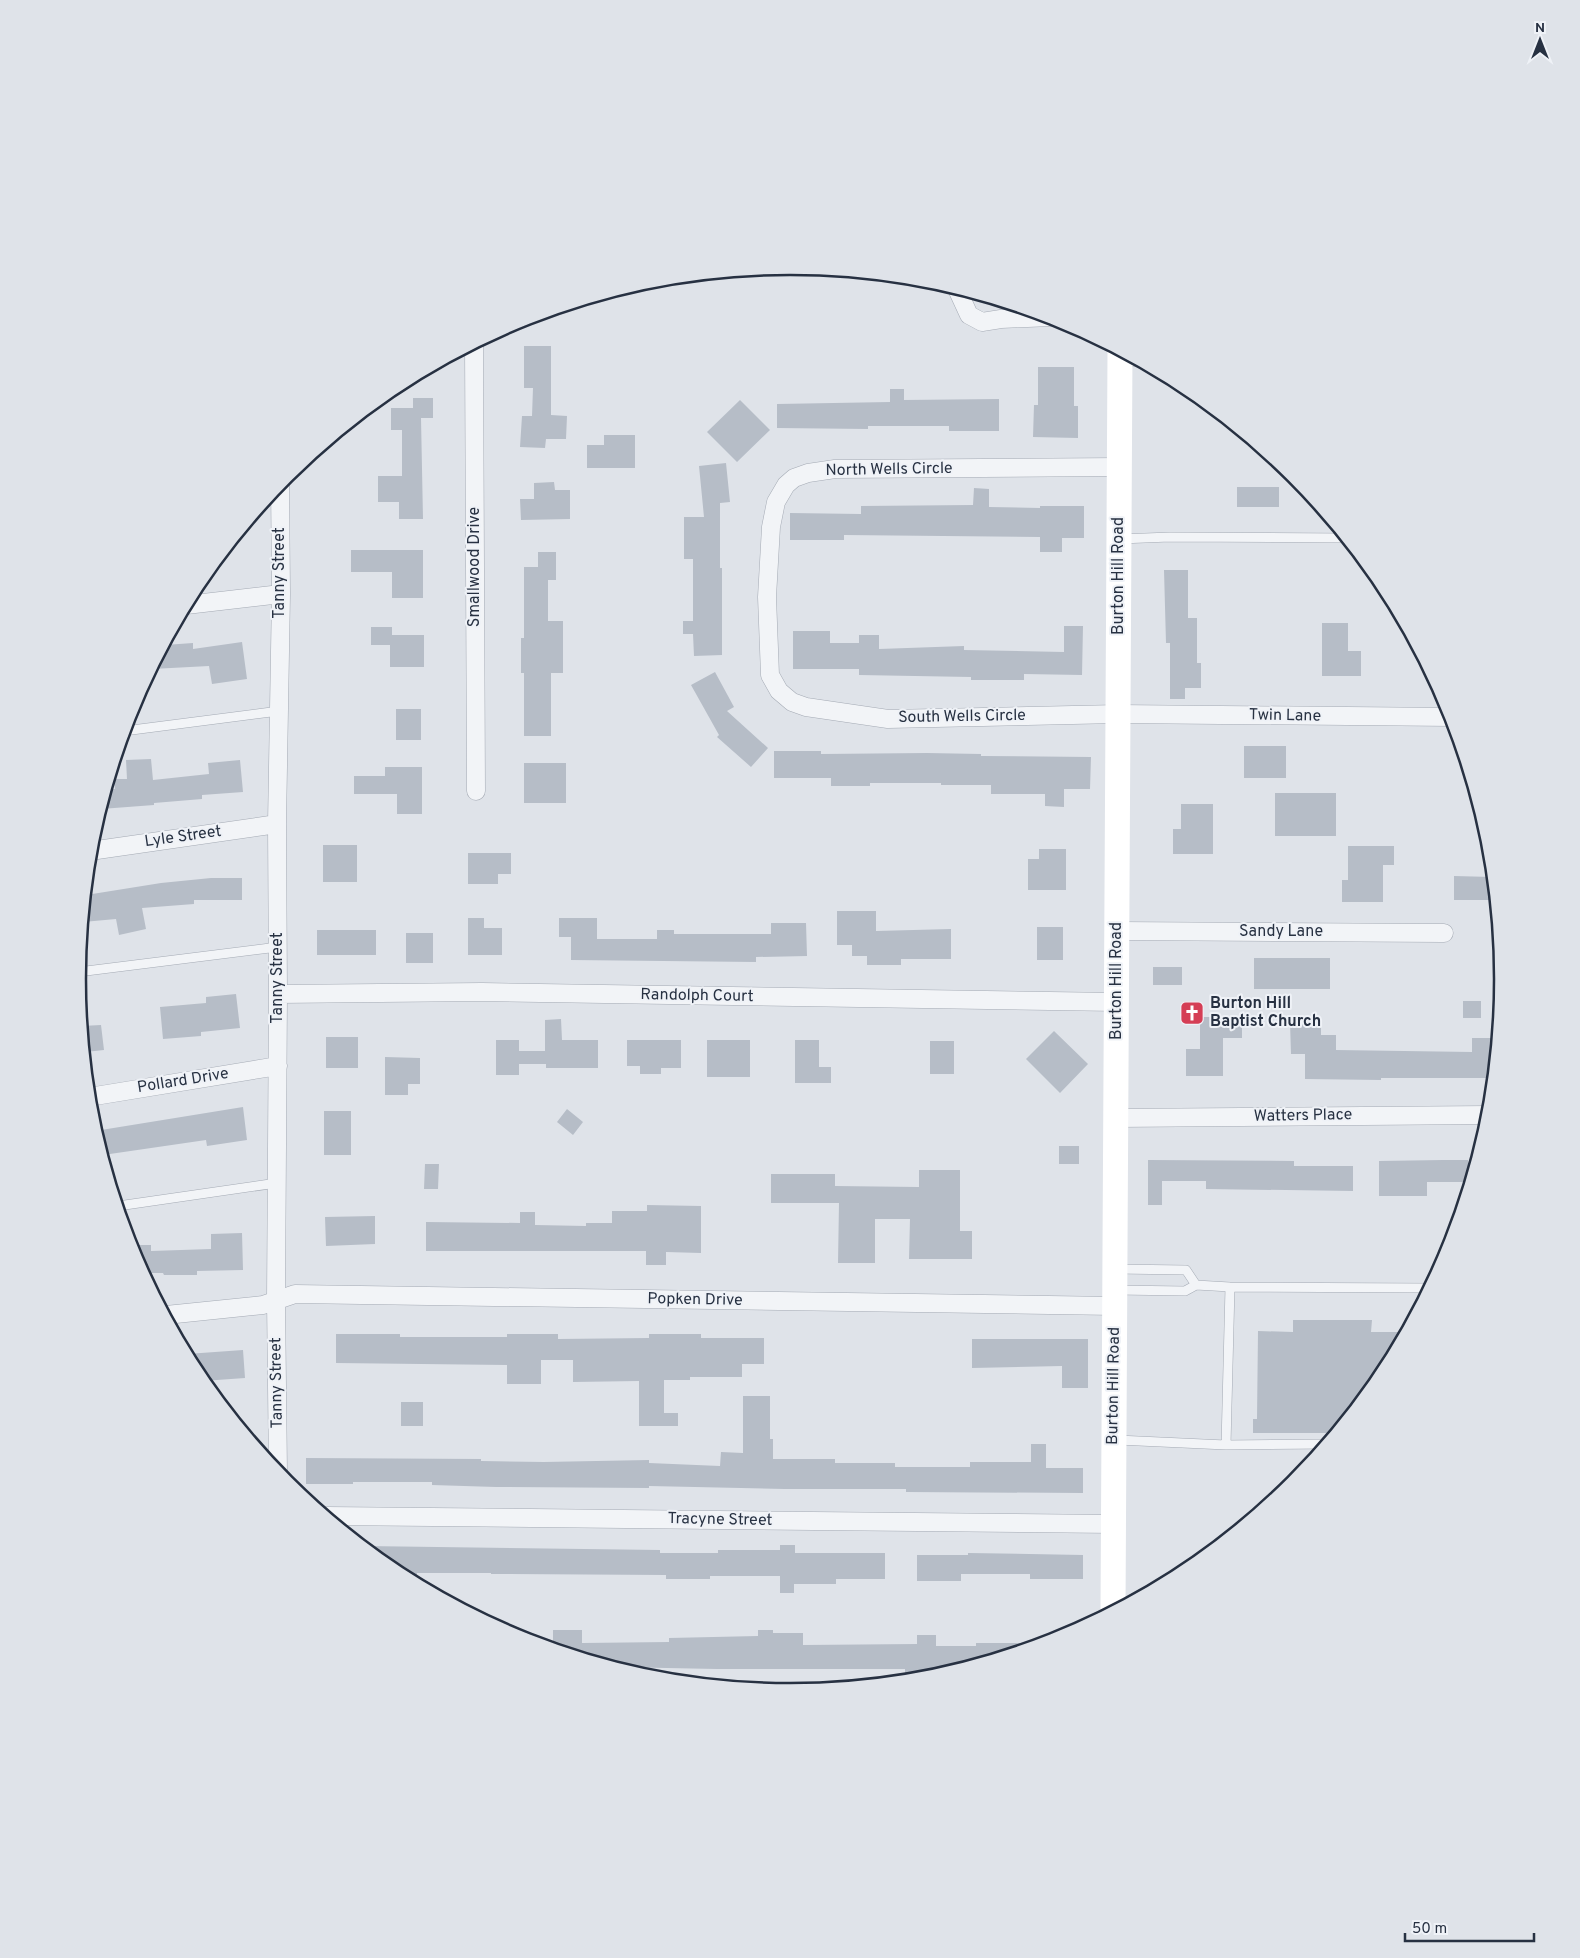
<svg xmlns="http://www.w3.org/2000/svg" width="1580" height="1958" viewBox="0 0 1580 1958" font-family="Overpass,sans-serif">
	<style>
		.building { fill: #b6bdc7 }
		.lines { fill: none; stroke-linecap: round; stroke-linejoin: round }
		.lane-casing { stroke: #a4aab4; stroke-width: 10 }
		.street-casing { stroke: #a4aab4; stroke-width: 19 }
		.lane { stroke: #f2f4f7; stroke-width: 9 }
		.street { stroke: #f2f4f7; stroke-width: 18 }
		.secondary { stroke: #fff; stroke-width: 25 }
		.labels { text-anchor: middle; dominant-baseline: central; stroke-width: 4; stroke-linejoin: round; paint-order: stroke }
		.street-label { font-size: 16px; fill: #273142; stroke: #eff2f7 }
		.poi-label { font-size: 16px; font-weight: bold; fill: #273142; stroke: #eff2f7; text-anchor: start }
		.rim { fill: none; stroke: #273142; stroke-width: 2.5 }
	</style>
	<rect width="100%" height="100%" fill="#dfe3e9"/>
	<path class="building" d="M 524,346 L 551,346 L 551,415 L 567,416 L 566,439 L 546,439 L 545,448 L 520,447 L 522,416 L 532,416 L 533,388 L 524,388 Z
		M 1038,367 L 1074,367 L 1074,406 L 1078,406 L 1078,438 L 1033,437 L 1034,405 L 1038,405 Z
		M 890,389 L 904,389 L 904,400 L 999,399 L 999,431 L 949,431 L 949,426 L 868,426 L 868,429 L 777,428 L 777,404 L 890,402 Z
		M 413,398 L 433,398 L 433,418 L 421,418 L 423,519 L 399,519 L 399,502 L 378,502 L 378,476 L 402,476 L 402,430 L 391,430 L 391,408 L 413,408 Z
		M 740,400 L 770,430 L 737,462 L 707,432 Z
		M 604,435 L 635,435 L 635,468 L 587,468 L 587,445 L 604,445 Z
		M 726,463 L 730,502 L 720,503 L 720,568 L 722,568 L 722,655 L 694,656 L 693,634 L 683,634 L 683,621 L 693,621 L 693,559 L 684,559 L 684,517 L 704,517 L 699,466 Z
		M 554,482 L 555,490 L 570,490 L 570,519 L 521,520 L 520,499 L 534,499 L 534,483 Z
		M 1237,487 L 1279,487 L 1279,507 L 1237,507 Z
		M 974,488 L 989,489 L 989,507 L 1040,508 L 1040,506 L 1084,506 L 1084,538 L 1062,538 L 1062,552 L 1040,552 L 1040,537 L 844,535 L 844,540 L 790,540 L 790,513 L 861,514 L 861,506 L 973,505 Z
		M 351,550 L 423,550 L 423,598 L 392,598 L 392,572 L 351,572 Z
		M 538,552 L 556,552 L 556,580 L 548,580 L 548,621 L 563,621 L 563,673 L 551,673 L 551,736 L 524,736 L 524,673 L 521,673 L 521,638 L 524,638 L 524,567 L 538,567 Z
		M 1164,570 L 1188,570 L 1188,618 L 1197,618 L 1197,663 L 1201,663 L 1201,688 L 1185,688 L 1185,699 L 1170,699 L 1170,643 L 1166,643 Z
		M 1322,623 L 1348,623 L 1348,651 L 1361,651 L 1361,676 L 1322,676 Z
		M 1064,626 L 1083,626 L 1082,675 L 1024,674 L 1024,680 L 971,680 L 971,677 L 859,675 L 859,669 L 793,669 L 793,631 L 830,631 L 830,643 L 859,643 L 859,635 L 879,635 L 879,649 L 964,646 L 964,650 L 1064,652 Z
		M 371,627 L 392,627 L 392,635 L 424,635 L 424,667 L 390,667 L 390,645 L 371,645 Z
		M 242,642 L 247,679 L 212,684 L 209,666 L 152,669 L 165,645 L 193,643 L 193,649 Z
		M 715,672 L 734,707 L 727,711 L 768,748 L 751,767 L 717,737 L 719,735 L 691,685 Z
		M 396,709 L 421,709 L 421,740 L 396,740 Z
		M 1244,746 L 1286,746 L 1286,778 L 1244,778 Z
		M 774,751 L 821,751 L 821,754 L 927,753 L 981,754 L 981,756 L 1091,757 L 1090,789 L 1064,789 L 1064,807 L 1045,806 L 1045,794 L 991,794 L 991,785 L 941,785 L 941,783 L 870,783 L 870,786 L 831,786 L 831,778 L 774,778 Z
		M 151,759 L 153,780 L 209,774 L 208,763 L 240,760 L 243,792 L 202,795 L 202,799 L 154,803 L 154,805 L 101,809 L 107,789 L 115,789 L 114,779 L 127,779 L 126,760 Z
		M 524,763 L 566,763 L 566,803 L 524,803 Z
		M 385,767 L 422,767 L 422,814 L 397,814 L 397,794 L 354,794 L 354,776 L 385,776 Z
		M 1275,793 L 1336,793 L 1336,836 L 1275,836 Z
		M 1181,804 L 1213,804 L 1213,854 L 1173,854 L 1173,829 L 1181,829 Z
		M 323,845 L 357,845 L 357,882 L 323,882 Z
		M 1348,846 L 1394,846 L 1394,865 L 1383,865 L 1383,902 L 1342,902 L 1342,880 L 1348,880 Z
		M 1039,849 L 1066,849 L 1066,890 L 1028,890 L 1028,859 L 1039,859 Z
		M 468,853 L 511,853 L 511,874 L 498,874 L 498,884 L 468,884 Z
		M 1454,876 L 1492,877 L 1495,900 L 1454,900 Z
		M 211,878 L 242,878 L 242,900 L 194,900 L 194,904 L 142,908 L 146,929 L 119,935 L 116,919 L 83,922 L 86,895 L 161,883 Z
		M 837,911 L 876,911 L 876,931 L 951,929 L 951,959 L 901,959 L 901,965 L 867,965 L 867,956 L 852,956 L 852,945 L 837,945 Z
		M 468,918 L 484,918 L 484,928 L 502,928 L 502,955 L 468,955 Z
		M 559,918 L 597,918 L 597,939 L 657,939 L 657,930 L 674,930 L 674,934 L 771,934 L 771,923 L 806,923 L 807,956 L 756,957 L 756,962 L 571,960 L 571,937 L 559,937 Z
		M 1037,927 L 1063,927 L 1063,960 L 1037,960 Z
		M 317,930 L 376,930 L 376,955 L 317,955 Z
		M 406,933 L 433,933 L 433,963 L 406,963 Z
		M 1254,958 L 1330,958 L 1330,989 L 1254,989 Z
		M 1153,967 L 1182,967 L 1182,985 L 1153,985 Z
		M 236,994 L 240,1028 L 201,1032 L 201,1036 L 163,1039 L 160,1007 L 206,1003 L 206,997 Z
		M 1463,1001 L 1481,1001 L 1481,1018 L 1463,1018 Z
		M 1200,1017 L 1242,1017 L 1242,1038 L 1223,1038 L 1223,1076 L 1186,1076 L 1186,1049 L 1200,1049 Z
		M 561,1019 L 562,1040 L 598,1040 L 598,1068 L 546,1068 L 546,1064 L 519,1064 L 519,1075 L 496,1075 L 496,1040 L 519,1040 L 519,1051 L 545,1051 L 545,1020 Z
		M 1290,1022 L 1321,1022 L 1321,1035 L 1336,1035 L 1336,1050 L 1472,1052 L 1472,1038 L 1497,1038 L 1493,1078 L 1381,1078 L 1381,1080 L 1305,1079 L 1305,1054 L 1291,1054 Z
		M 101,1025 L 104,1050 L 85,1052 L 82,1026 Z
		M 1054,1031 L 1088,1064 L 1060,1093 L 1026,1059 Z
		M 326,1037 L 358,1037 L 358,1068 L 326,1068 Z
		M 627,1040 L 681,1040 L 681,1068 L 661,1068 L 661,1074 L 640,1074 L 640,1066 L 627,1066 Z
		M 707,1040 L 750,1040 L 750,1077 L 707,1077 Z
		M 795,1040 L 819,1040 L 819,1067 L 831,1067 L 831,1083 L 795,1083 Z
		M 930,1041 L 954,1041 L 954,1074 L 930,1074 Z
		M 385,1057 L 420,1058 L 420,1084 L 408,1084 L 408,1095 L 385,1095 Z
		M 243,1107 L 247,1140 L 207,1146 L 206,1140 L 103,1155 L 95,1131 Z
		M 567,1109 L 583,1122 L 573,1135 L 557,1122 Z
		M 324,1111 L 351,1111 L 351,1155 L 324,1155 Z
		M 1059,1146 L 1079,1146 L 1079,1164 L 1059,1164 Z
		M 1148,1160 L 1294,1161 L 1294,1166 L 1353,1166 L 1353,1191 L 1206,1189 L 1206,1181 L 1162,1181 L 1162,1205 L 1148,1205 Z
		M 1443,1160 L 1468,1160 L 1468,1182 L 1427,1182 L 1427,1196 L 1379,1196 L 1379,1161 Z
		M 425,1164 L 439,1164 L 438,1189 L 424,1189 Z
		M 919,1170 L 960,1170 L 960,1231 L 972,1231 L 972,1259 L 909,1259 L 910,1219 L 875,1219 L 875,1263 L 838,1263 L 839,1203 L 771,1203 L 771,1174 L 835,1174 L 835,1186 L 919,1187 Z
		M 647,1205 L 701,1206 L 701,1253 L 666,1252 L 666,1265 L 646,1265 L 646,1251 L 426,1251 L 426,1222 L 520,1223 L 520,1212 L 535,1212 L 535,1225 L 586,1226 L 586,1223 L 612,1223 L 612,1211 L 647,1211 Z
		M 375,1216 L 375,1244 L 326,1246 L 325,1217 Z
		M 242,1233 L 243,1270 L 197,1271 L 197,1275 L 164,1275 L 163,1273 L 143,1273 L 130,1245 L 151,1245 L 151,1251 L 211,1249 L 211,1234 Z
		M 1293,1320 L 1372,1320 L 1371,1332 L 1405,1332 L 1382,1375 L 1335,1433 L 1253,1433 L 1253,1419 L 1257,1419 L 1258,1331 L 1293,1332 Z
		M 336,1334 L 400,1334 L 400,1337 L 507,1337 L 507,1334 L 558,1334 L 558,1339 L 649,1338 L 649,1334 L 701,1334 L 701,1338 L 764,1338 L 764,1364 L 742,1364 L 742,1377 L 690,1377 L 690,1380 L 664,1380 L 664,1413 L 678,1413 L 678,1426 L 639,1426 L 639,1381 L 573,1382 L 573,1360 L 541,1360 L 541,1384 L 507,1384 L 507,1365 L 336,1363 Z
		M 972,1339 L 1088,1339 L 1088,1388 L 1062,1388 L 1062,1366 L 972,1368 Z
		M 243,1350 L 245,1378 L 203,1381 L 187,1354 Z
		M 743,1396 L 770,1396 L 770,1439 L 773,1439 L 773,1459 L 835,1459 L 835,1463 L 895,1463 L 895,1467 L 970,1467 L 970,1462 L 1031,1462 L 1031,1444 L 1046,1444 L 1046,1468 L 1083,1468 L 1083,1493 L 906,1492 L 906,1489 L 785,1489 L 649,1486 L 649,1488 L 496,1487 L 432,1485 L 432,1482 L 353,1482 L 353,1484 L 306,1484 L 306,1458 L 481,1459 L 481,1461 L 544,1462 L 649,1460 L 649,1463 L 720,1466 L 721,1452 L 743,1453 Z
		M 401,1402 L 423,1402 L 423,1426 L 401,1426 Z
		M 780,1545 L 795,1545 L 795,1553 L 885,1553 L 885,1579 L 836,1579 L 836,1584 L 794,1584 L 794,1593 L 780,1593 L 780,1576 L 710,1576 L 710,1579 L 666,1579 L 666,1575 L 491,1574 L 491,1573 L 417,1573 L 417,1576 L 402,1576 L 394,1571 L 364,1546 L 660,1550 L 660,1553 L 718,1553 L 718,1550 L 780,1550 Z
		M 968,1553 L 1083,1555 L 1083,1579 L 1030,1579 L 1030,1574 L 961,1574 L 961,1581 L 917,1581 L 917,1555 L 968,1555 Z
		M 553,1630 L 582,1630 L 582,1643 L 669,1642 L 669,1638 L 758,1636 L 758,1630 L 773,1630 L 773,1633 L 803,1633 L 803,1645 L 917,1644 L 917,1635 L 936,1635 L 936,1646 L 976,1646 L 976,1643 L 1031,1643 L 1032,1647 L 950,1672 L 919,1672 L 919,1679 L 905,1680 L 905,1669 L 717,1669 L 616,1667 L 546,1646 L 547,1643 L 553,1643 Z"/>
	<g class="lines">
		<g class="lane-casing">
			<path id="lane" d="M 1121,362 L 1139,362
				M 1120,539 L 1170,537 L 1345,538
				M 124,731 L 279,711
				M 78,972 L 278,947
				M 118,1206 L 277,1183
				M 1116,1269 L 1186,1270 L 1196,1285
				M 1230,1287 L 1226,1445 L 1326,1444
				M 1116,1290 L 1185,1291 L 1196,1285 L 1230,1287 L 1429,1288
				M 1117,1440 L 1226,1445"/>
		</g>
		<g class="street-casing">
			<path id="street" d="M 957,289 L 969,315 L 982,322 L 1001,319 L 1051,317
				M 474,344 L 476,791
				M 1120,467 L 835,469 L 808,473 L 794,478 L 786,485 L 776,502 L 771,527 L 767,597 L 770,675 L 779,691 L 792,702 L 806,707 L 888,719 L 1118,714 L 1452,717
				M 186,605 L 281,594
				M 90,851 L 277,824
				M 1117,931 L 1444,933
				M 278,994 L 482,992 L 1117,1002
				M 89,1097 L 278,1066
				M 1116,1118 L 1489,1115
				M 166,1315 L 263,1305 L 295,1294 L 1115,1306
				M 278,1473 L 276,1300 L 278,994 L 277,824 L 281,594 L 280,482
				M 327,1516 L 1114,1524"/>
		</g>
		<use href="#lane" class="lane"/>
		<use href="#street" class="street"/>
		<path class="secondary" d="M 1113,1610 L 1120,352"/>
	</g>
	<defs>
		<g id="church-square" transform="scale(1.25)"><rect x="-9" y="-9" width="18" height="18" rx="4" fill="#d53e55" stroke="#eff2f7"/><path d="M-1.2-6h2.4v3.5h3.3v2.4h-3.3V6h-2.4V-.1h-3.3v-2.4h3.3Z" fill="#fff"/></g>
	</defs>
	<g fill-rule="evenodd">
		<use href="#church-square" x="1192" y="1013"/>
	</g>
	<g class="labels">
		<g class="street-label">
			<text transform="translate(889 470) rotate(-1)">North Wells Circle</text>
			<text transform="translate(475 567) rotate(-90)">Smallwood Drive</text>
			<text transform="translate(280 573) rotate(-90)">Tanny Street</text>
			<text transform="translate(1119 576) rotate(-90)">Burton Hill Road</text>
			<text transform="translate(1285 716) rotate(1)">Twin Lane</text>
			<text transform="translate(962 717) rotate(-1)">South Wells Circle</text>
			<text transform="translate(183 837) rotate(-8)">Lyle Street</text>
			<text x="1281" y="932">Sandy Lane</text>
			<text transform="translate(278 978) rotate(-90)">Tanny Street</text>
			<text transform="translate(1117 981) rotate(-90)">Burton Hill Road</text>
			<text transform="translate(697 996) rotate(1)">Randolph Court</text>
			<text transform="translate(183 1081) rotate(-9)">Pollard Drive</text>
			<text transform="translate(1303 1116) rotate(-1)">Watters Place</text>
			<text transform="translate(695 1300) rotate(1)">Popken Drive</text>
			<text transform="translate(277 1383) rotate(-91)">Tanny Street</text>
			<text transform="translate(1114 1386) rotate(-89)">Burton Hill Road</text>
			<text transform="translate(720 1520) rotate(1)">Tracyne Street</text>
		</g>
		<g class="poi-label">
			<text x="1210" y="1004">Burton Hill<tspan x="1210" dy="18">Baptist Church</tspan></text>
		</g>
	</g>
	<path d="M0 0H1580V1958H0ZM86 979a704 704 0 1 1 1408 0a704 704 0 1 1-1408 0Z" fill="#dfe3e9" fill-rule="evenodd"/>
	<path class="rim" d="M86 979a704 704 0 1 1 1408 0a704 704 0 1 1-1408 0Z"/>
	<g transform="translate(1540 40)" stroke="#eff2f7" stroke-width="4" paint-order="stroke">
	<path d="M0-4L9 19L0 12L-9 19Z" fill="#273142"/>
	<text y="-8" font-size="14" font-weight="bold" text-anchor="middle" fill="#273142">N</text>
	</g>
	<path d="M1405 1933v8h129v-8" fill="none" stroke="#273142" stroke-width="2.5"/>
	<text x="1412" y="1933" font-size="15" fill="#273142" stroke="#eff2f7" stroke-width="4" paint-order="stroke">50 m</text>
</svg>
